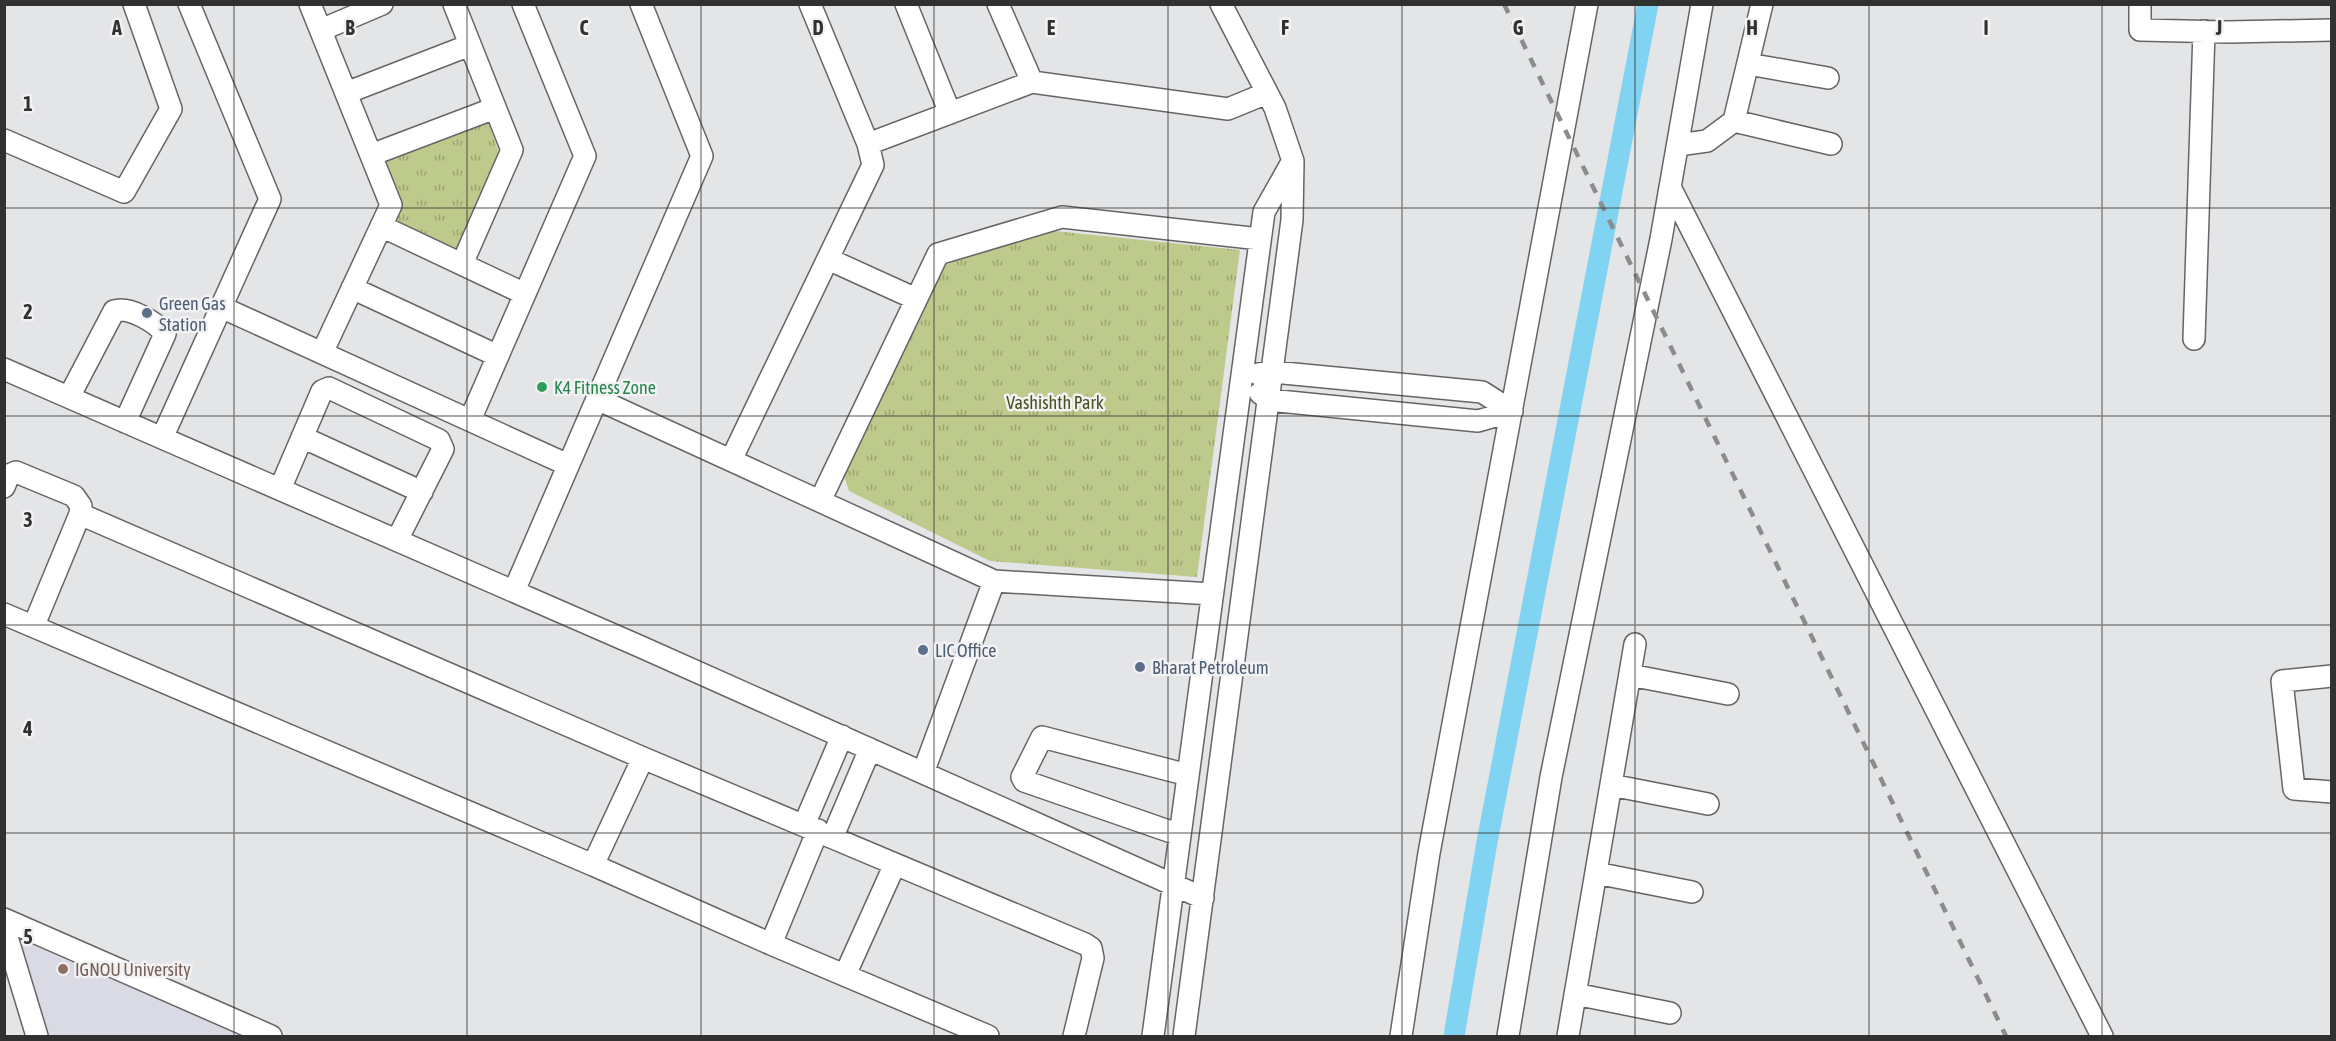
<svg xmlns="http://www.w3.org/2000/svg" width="2336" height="1041" viewBox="0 0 2336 1041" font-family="'Asap Condensed',sans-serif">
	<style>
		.built { fill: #d9dae4 }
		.park { fill: url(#park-tufts) }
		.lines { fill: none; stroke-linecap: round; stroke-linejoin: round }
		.canal { stroke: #80d3f1; stroke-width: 21 }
		.minor-casing { stroke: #656567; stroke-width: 24 }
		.minor { stroke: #fff; stroke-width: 21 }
		.rail { stroke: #8b8c8d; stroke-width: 4.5; stroke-dasharray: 10 10; stroke-linecap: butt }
		.grid { fill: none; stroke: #313132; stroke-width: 1.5; stroke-opacity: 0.55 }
		.service-dot { fill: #5c6f8a; stroke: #f2f2f4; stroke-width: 2 }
		.leisure-dot { fill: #2e9e5b; stroke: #f2f2f4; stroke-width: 2 }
		.education-dot { fill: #8d6e63; stroke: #f2f2f4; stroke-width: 2 }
		.labels { text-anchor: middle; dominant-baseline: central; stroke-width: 5; stroke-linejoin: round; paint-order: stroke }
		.service-label { font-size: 18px; fill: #4e5e75; stroke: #f2f2f4; text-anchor: start }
		.leisure-label { font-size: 18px; fill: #27864d; stroke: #f2f2f4; text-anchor: start }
		.park-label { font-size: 18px; fill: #48501d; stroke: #f2f2f4 }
		.education-label { font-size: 18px; fill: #785e54; stroke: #f2f2f4; text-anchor: start }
		.grid-label { font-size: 20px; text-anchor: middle; font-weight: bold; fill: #313132; stroke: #f2f2f4; stroke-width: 5; stroke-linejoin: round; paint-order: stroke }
	</style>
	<defs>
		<pattern id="park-tufts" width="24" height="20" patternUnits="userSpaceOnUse" patternTransform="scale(1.5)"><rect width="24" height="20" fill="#beca8b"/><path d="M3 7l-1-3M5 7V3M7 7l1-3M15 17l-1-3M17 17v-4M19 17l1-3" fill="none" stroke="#9ba572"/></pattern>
	</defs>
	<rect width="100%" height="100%" fill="#e4e5e7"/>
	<path class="built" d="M 5,919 L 258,1036 L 37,1036 Z"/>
	<path class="park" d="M 488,120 L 499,153 L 459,251 L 395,222 L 401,201 L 383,159 Z
		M 1045,230 L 1240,250 L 1197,577 L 990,561 L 849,491 L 842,470 L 939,267 Z"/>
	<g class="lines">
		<path class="canal" d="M 1454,1036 L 1487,842 L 1648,4"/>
		<g class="minor-casing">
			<path id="minor" d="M 310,4 L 391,205 L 322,353
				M 454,4 L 512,150 L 462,264
				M 906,4 L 950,113
				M 998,4 L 1032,82
				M 2140,4 L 2140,30 L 2228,32 L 2332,30
				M 321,30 L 382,4
				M 1748,64 L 1828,78
				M 346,93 L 470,45
				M 1734,121 L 1831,144
				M 4,140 L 124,192 L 171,109 L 134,4
				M 868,144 L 1032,82 L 1228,109 L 1267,93
				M 1678,145 L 1707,141 L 1734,121 L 1762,4
				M 371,155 L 495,108
				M 1670,187 L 2102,1036
				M 381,226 L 525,294
				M 828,259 L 916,299
				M 352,288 L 498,356
				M 221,307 L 568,465
				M 2194,339 L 2204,31
				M 4,369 L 639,646 L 1203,898
				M 1258,374 L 1273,372 L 1482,392 L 1512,411
				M 1260,393 L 1269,400 L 1478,421 L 1512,411
				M 69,397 L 114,311 C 129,306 156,322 165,334 L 125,422
				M 597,399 L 994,581 L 1212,594
				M 470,420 L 585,156 L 523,4
				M 302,437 L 422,492
				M 162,438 L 270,199 L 189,4
				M 731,460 L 873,165 L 868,144 L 810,4
				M 4,487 L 9,475 L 16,472 L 74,496 L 81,506 L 80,514 L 643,758 L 1085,944 L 1091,948 L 1093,958 L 1074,1036
				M 280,489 L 322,391 L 329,388 L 439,440 L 443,449 L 397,540
				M 820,501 L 938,254 L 1062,217 L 1260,239
				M 514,591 L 702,156 L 641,4
				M 4,614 L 593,865 L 643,758
				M 34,625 L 80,514
				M 1630,675 L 1728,694
				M 2332,676 L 2282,681 L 2294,789 L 2332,792
				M 923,773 L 994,581
				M 1611,785 L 1708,804
				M 804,825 L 842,736
				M 1180,835 L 1024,781 L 1022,777 L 1042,737 L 1188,775
				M 833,836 L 870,749
				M 593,865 L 771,944 L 818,830
				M 1596,873 L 1692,892
				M 4,919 L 271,1036
				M 4,927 L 37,1036
				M 771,944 L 988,1036
				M 845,975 L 895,864
				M 1575,994 L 1670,1013
				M 1153,1036 L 1264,212 L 1291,164
				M 1184,1036 L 1292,220 L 1293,161 L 1275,108 L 1221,4
				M 1401,1036 L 1429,853 L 1587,4
				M 1508,1036 L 1551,777 L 1661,239 L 1702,4
				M 1568,1036 L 1635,644"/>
		</g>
		<use href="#minor" class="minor"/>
		<path class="rail" d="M 1504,4 L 2006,1036"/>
	</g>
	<path class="grid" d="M 234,4 L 234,1036M 467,4 L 467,1036M 701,4 L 701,1036M 934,4 L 934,1036M 1168,4 L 1168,1036M 1402,4 L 1402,1036M 1635,4 L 1635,1036M 1869,4 L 1869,1036M 2102,4 L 2102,1036M 4,208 L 2332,208M 4,416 L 2332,416M 4,625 L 2332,625M 4,833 L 2332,833"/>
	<g class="service-dot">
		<circle cx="147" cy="313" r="6"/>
		<circle cx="923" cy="650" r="6"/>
		<circle cx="1140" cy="667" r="6"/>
	</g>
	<circle class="leisure-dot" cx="542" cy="387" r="6"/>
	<circle class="education-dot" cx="63" cy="969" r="6"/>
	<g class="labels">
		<g class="service-label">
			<text x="159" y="303">Green Gas<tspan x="159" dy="21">Station</tspan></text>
			<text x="935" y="650">LIC Office</text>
			<text x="1152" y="667">Bharat Petroleum</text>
		</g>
		<g class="leisure-label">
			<text x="554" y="387">K4 Fitness Zone</text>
		</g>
		<g class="park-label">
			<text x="1055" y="402">Vashishth Park</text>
		</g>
		<g class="education-label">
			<text x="75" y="969">IGNOU University</text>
		</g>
	</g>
	<g class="grid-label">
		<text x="117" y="35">A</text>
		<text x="350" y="35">B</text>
		<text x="584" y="35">C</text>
		<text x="818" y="35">D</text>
		<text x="1051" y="35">E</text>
		<text x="1285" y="35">F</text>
		<text x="1518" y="35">G</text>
		<text x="1752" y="35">H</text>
		<text x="1986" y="35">I</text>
		<text x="2219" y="35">J</text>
		<text x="28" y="111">1</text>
		<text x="28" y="319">2</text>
		<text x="28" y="527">3</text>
		<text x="28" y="736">4</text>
		<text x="28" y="944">5</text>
	</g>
	<rect width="2336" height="1041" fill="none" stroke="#313132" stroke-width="12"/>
</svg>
